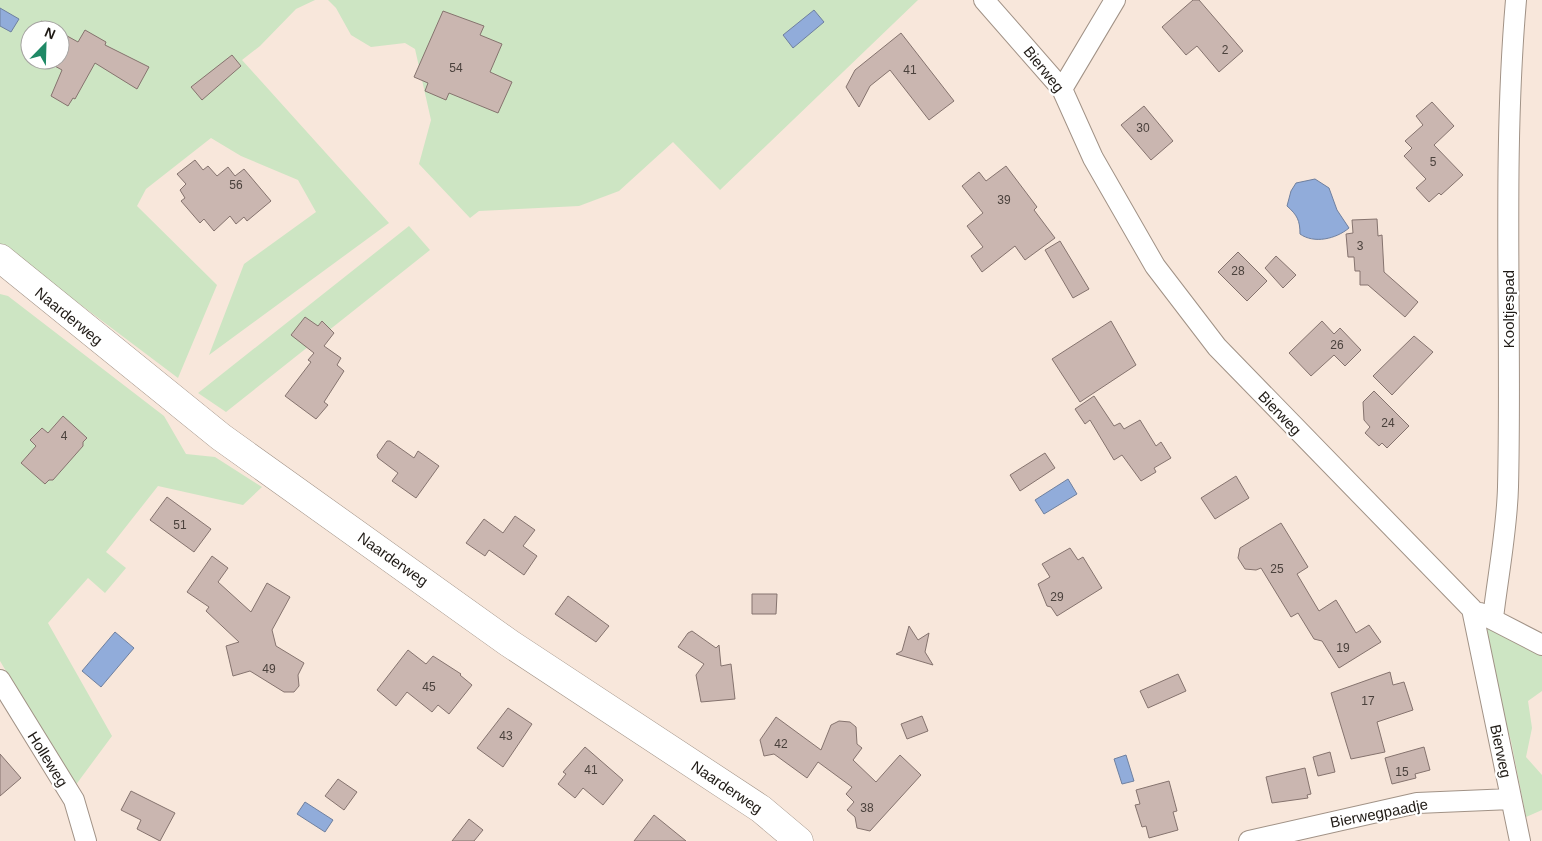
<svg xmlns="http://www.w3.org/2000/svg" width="1542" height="841" viewBox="0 0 1542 841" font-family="Arial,sans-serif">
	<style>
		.green { fill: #cde5c3; fill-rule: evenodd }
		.water { fill: #91acda; stroke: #6f809f }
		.building { fill: #cab6b0; stroke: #85736e }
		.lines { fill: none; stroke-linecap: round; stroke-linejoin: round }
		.street-casing { stroke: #a19286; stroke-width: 22 }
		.secondary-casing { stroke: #a19286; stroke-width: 29 }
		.street { stroke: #fff; stroke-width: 20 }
		.secondary { stroke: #fff; stroke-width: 28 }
		.labels { text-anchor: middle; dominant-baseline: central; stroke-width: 4.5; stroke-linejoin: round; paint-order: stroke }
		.number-label { font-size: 12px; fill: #4a413c }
		.street-label { font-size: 15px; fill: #1f1a15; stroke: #fff }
	</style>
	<rect width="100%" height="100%" fill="#f8e7db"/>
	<path class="green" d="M 0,0 L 315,0 L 296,9 L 260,46 L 242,60 L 389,223 L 209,355 L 244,264 L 316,212 L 298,180 L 241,156 L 211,138 L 146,189 L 137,206 L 217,285 L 178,378 L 0,244 ZM 30,30 L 60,30 L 60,60 L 30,60 Z
		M 328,0 L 918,0 L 720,190 L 673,142 L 619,191 L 579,206 L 479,211 L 470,218 L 419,164 L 431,120 L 415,49 L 405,43 L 371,47 L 351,35 L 336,8 Z
		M 409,226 L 430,250 L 226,412 L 198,393 Z
		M 0,294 L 8,296 L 164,416 L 186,454 L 215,457 L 262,487 L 243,505 L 158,486 L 106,552 L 126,568 L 105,593 L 88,578 L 48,623 L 112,736 L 75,786 L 0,661 Z
		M 1485,625 L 1542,649 L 1542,691 L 1528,701 L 1532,728 L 1526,757 L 1542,775 L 1542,810 L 1526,817 L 1511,741 L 1484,647 Z"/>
	<path class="water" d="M 0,8 L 19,19 L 11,32 L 0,26 Z
		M 814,10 L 824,22 L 793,48 L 783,35 Z
		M 1315,179 L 1329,188 L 1337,210 L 1349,228 C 1336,239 1314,244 1300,234 C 1300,220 1297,215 1287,206 L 1291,191 L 1296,183 Z
		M 1068,479 L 1077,494 L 1044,514 L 1035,500 Z
		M 115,632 L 134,648 L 101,687 L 82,671 Z
		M 1126,755 L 1134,781 L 1122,784 L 1114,759 Z
		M 305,802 L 333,820 L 325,832 L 297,814 Z"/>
	<path class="building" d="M 1193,0 L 1199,0 L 1243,51 L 1219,72 L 1197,46 L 1186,55 L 1162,27 Z
		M 443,11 L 484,26 L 480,35 L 502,44 L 490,72 L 512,82 L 498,113 L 449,93 L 446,100 L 425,91 L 428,83 L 414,77 Z
		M 41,21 L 54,28 L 57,30 L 36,30 Z
		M 85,30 L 106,42 L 105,45 L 149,67 L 137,89 L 95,63 L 75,99 L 73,98 L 68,106 L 51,96 L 62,70 L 44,60 L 60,60 L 60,32 L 78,42 Z
		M 901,33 L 954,101 L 929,120 L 890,70 L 870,86 L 859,107 L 846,87 L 855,70 Z
		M 232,55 L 241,66 L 202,100 L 191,87 Z
		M 1432,102 L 1454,126 L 1434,145 L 1463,175 L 1441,195 L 1439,193 L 1429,202 L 1416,188 L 1426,179 L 1404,156 L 1412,148 L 1405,141 L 1423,125 L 1416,116 Z
		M 1144,106 L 1173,141 L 1151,160 L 1121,125 Z
		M 195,160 L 203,170 L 208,166 L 217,176 L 228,167 L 235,176 L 244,169 L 271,201 L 247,221 L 244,217 L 236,224 L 230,216 L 214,231 L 204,219 L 200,223 L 181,201 L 185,198 L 180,190 L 186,184 L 177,174 Z
		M 1006,166 L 1037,207 L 1034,210 L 1055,238 L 1025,260 L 1015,246 L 982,272 L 971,256 L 983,247 L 967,226 L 983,213 L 962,186 L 979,172 L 986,181 Z
		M 1377,219 L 1378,236 L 1382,235 L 1384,272 L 1418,302 L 1405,317 L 1368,285 L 1360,285 L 1360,271 L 1355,271 L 1354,257 L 1348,257 L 1346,234 L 1353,233 L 1352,220 Z
		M 1060,241 L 1089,289 L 1073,298 L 1045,250 Z
		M 1238,252 L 1267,281 L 1247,301 L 1218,272 Z
		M 1276,256 L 1296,275 L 1283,288 L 1265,268 Z
		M 305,317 L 318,326 L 322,321 L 334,333 L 324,346 L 341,358 L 337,365 L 344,371 L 324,402 L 328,405 L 316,419 L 285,396 L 311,362 L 308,360 L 314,353 L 291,335 Z
		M 1111,321 L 1136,365 L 1080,402 L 1052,359 Z
		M 1322,321 L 1334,334 L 1340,328 L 1361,350 L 1345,366 L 1334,355 L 1311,376 L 1289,353 Z
		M 1414,336 L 1433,352 L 1392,395 L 1373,376 Z
		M 1374,391 L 1409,426 L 1387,448 L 1382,443 L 1379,446 L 1365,433 L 1370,427 L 1364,420 L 1363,402 Z
		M 1094,396 L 1114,426 L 1120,423 L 1124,429 L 1140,420 L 1156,446 L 1161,442 L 1171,458 L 1154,468 L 1156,472 L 1141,481 L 1122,455 L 1114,460 L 1090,420 L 1085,424 L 1075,409 Z
		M 63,416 L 87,438 L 83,442 L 83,446 L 53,480 L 49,480 L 45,484 L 21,463 L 36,446 L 30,440 L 42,428 L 48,433 Z
		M 387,441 L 390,441 L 414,458 L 418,451 L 439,466 L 416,498 L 392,481 L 398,473 L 378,458 L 377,455 Z
		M 1045,453 L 1055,468 L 1020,491 L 1010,475 Z
		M 1236,476 L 1249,498 L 1215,519 L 1201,498 Z
		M 167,497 L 211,529 L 194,552 L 150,520 Z
		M 515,516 L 535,530 L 523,546 L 537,556 L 524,575 L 489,550 L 485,556 L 466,543 L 484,519 L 503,533 Z
		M 1281,523 L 1308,567 L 1297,574 L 1319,611 L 1336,600 L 1356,633 L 1369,625 L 1381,642 L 1339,668 L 1322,641 L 1314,639 L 1298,613 L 1291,617 L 1261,568 L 1256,570 L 1245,569 L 1238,558 L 1240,548 Z
		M 1070,548 L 1078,560 L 1083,557 L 1102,588 L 1057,616 L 1051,607 L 1047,606 L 1038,584 L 1050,577 L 1042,564 Z
		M 212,556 L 228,568 L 218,582 L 251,612 L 267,583 L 290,597 L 272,630 L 276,646 L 304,663 L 298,675 L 299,686 L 294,692 L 284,692 L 250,671 L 233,676 L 226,646 L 239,642 L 206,611 L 209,607 L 187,592 Z
		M 752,594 L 777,594 L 776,614 L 752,614 Z
		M 568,596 L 609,626 L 596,642 L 555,614 Z
		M 909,626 L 918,640 L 929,633 L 925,652 L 933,665 L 896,654 L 902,651 Z
		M 692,631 L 716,648 L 719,645 L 721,666 L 731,664 L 735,699 L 701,702 L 696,675 L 704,664 L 678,647 L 688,633 Z
		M 408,650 L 426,664 L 433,656 L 461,674 L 460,675 L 472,685 L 449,714 L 438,705 L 432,712 L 407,692 L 396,706 L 377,690 Z
		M 1390,672 L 1393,685 L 1404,682 L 1413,710 L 1377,722 L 1385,752 L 1351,759 L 1331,693 Z
		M 1178,674 L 1186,691 L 1148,708 L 1140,691 Z
		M 508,708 L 532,724 L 503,767 L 477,748 Z
		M 922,716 L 928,731 L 907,739 L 901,724 Z
		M 776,717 L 821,750 L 831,725 L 839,721 L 850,722 L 856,727 L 857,744 L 862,748 L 853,760 L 876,782 L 900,755 L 921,775 L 870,831 L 857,828 L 855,817 L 847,810 L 854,802 L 846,794 L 852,787 L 818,762 L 807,778 L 774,754 L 764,756 L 760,740 Z
		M 585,747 L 623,780 L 603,805 L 583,788 L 575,798 L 558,784 L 566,774 L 563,772 Z
		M 1424,747 L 1430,770 L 1415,774 L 1416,778 L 1392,784 L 1385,758 Z
		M 1330,752 L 1335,772 L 1318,776 L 1313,757 Z
		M 0,754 L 21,778 L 0,796 Z
		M 1305,768 L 1311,794 L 1307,795 L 1308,798 L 1272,803 L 1266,777 Z
		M 338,779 L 357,792 L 344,810 L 325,796 Z
		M 1169,781 L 1177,811 L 1173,812 L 1178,830 L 1149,838 L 1146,826 L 1142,827 L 1135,805 L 1140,804 L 1136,790 Z
		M 131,791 L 175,813 L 160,841 L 137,829 L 141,820 L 121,810 Z
		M 654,815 L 686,841 L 634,841 Z
		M 469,819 L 483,830 L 474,841 L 452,841 Z"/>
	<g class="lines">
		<g class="street-casing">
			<path id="street" d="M 984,0 L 1062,89 L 1093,158 L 1155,266 L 1217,347 L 1472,609 L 1520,841
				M 1062,89 L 1115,0
				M 1480,613 L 1542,645
				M 1493,618 C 1498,575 1507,530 1508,487 C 1512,325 1502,162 1516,0
				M 0,680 L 74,800 L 86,841
				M 1249,841 L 1417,803 L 1511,799"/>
		</g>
		<g class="secondary-casing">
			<path id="secondary" d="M 0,258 L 221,437 L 509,643 L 761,809 L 799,841"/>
		</g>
		<use href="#street" class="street"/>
		<use href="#secondary" class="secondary"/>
	</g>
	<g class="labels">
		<g class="number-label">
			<text x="1225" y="50">2</text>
			<text x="456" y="68">54</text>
			<text x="910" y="70">41</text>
			<text x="1143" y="128">30</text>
			<text x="1433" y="162">5</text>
			<text x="236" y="185">56</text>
			<text x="1004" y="200">39</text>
			<text x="1360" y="246">3</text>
			<text x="1238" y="271">28</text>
			<text x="1337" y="345">26</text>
			<text x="1388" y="423">24</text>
			<text x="64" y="436">4</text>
			<text x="180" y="525">51</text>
			<text x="1277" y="569">25</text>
			<text x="1057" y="597">29</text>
			<text x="1343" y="648">19</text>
			<text x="269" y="669">49</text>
			<text x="429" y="687">45</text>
			<text x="1368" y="701">17</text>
			<text x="506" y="736">43</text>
			<text x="781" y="744">42</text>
			<text x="591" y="770">41</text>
			<text x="1402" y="772">15</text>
			<text x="867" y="808">38</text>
		</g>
		<g class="street-label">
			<text transform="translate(1044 69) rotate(51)">Bierweg</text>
			<text transform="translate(1508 309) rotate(-90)">Kooltjespad</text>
			<text transform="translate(69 316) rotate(39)">Naarderweg</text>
			<text transform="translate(1280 413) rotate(46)">Bierweg</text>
			<text transform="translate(393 559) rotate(35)">Naarderweg</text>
			<text transform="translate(1501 751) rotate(78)">Bierweg</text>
			<text transform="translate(48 759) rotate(58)">Holleweg</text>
			<text transform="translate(727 787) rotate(34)">Naarderweg</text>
			<text transform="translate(1379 813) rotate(-11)">Bierwegpaadje</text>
		</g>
	</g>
	<g transform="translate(45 45) rotate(23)"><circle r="24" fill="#ffffff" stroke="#a5a3a1"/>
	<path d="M0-4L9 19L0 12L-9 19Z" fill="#1f8966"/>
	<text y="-8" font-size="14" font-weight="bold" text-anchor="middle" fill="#1f1a15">N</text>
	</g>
</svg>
